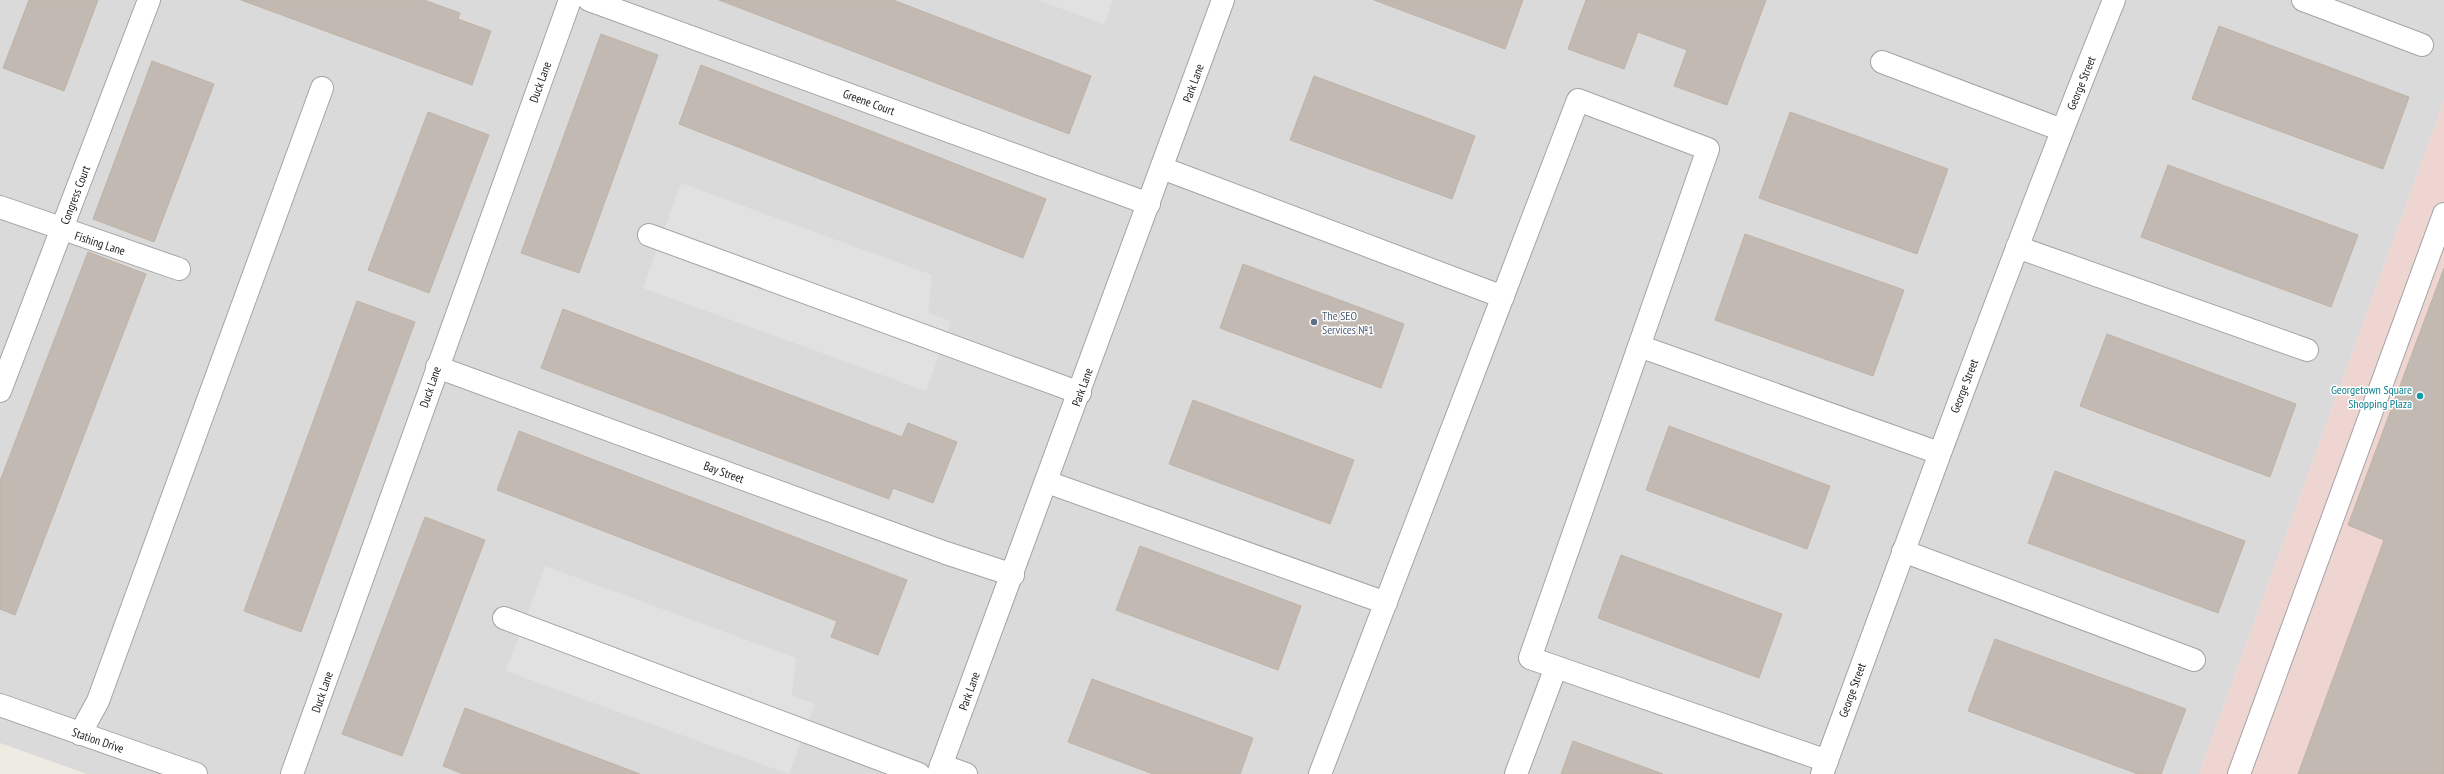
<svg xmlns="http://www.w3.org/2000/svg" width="2444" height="774" viewBox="0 0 2444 774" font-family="'PT Sans Narrow',sans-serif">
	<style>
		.residential { fill: #dbdada }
		.commercial { fill: #efd5d2 }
		.parking { fill: #e1e1e1 }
		.building { fill: #c2bab2; stroke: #bfb2a6 }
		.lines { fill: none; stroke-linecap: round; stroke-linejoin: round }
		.service-casing { stroke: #a4a4a4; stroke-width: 24 }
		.pedestrian-casing { stroke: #a4a4a4; stroke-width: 24 }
		.minor-casing { stroke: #a4a4a4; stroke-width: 24 }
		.service { stroke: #fff; stroke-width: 22 }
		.pedestrian { stroke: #fff; stroke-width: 22 }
		.minor { stroke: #fff; stroke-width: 22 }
		.service-dot { fill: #5c6f8a; stroke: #fff; stroke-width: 1.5 }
		.culture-dot { fill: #0f9aa8; stroke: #fff; stroke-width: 1.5 }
		.labels { text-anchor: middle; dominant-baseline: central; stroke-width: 3; stroke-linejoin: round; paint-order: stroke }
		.street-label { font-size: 12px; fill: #1d1d1d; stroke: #fff }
		.service-label { font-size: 12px; fill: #4e5e75; stroke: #fff; text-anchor: start }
		.culture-label { font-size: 12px; fill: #0d838f; stroke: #fff; text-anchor: end }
	</style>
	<rect width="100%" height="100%" fill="#eeebe3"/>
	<path class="residential" d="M 0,0 L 2444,0 L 2444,101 L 2199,774 L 87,774 L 0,743 Z"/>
	<path class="commercial" d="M 2444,101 L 2444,774 L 2199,774 Z"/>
	<path class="parking" d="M 1037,0 L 1113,0 L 1104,24 Z
		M 681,183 L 932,275 L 928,313 L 951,321 L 926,391 L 643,288 Z
		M 545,566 L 796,658 L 792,696 L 815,704 L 789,774 L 506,671 Z"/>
	<path class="building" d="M 29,0 L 98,0 L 64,91 L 3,68 Z
		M 241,0 L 424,0 L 460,13 L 458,19 L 491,31 L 472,85 Z
		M 719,0 L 893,0 L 1091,76 L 1069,134 Z
		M 1374,0 L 1523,0 L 1505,49 Z
		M 1586,0 L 1766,0 L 1727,105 L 1674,86 L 1687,50 L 1638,32 L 1624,69 L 1568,49 Z
		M 2219,26 L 2409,97 L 2383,169 L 2192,99 Z
		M 601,34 L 658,55 L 579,273 L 521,253 Z
		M 152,61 L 214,84 L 154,242 L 93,219 Z
		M 701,65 L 1046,199 L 1023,258 L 679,124 Z
		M 1314,76 L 1475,136 L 1452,199 L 1290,140 Z
		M 428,112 L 489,135 L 429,293 L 368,270 Z
		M 1790,112 L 1948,169 L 1917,254 L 1759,198 Z
		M 2168,165 L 2358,235 L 2331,307 L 2141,237 Z
		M 1745,234 L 1904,290 L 1873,376 L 1715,320 Z
		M 88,252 L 146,274 L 15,615 L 0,609 L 0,481 Z
		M 1243,264 L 1404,324 L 1381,388 L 1220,328 Z
		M 2444,268 L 2444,774 L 2298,774 L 2384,540 L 2348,525 Z
		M 357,301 L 415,322 L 301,632 L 244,611 Z
		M 563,309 L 902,437 L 908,423 L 957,442 L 933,503 L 893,488 L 889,499 L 541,368 Z
		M 2107,334 L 2296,404 L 2270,477 L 2080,406 Z
		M 1193,400 L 1354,460 L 1330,524 L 1169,464 Z
		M 1669,426 L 1830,486 L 1807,549 L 1646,490 Z
		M 519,431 L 907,580 L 878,655 L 831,637 L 837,621 L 497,490 Z
		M 2055,471 L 2245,541 L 2218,613 L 2028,543 Z
		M 425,517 L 485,540 L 402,756 L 342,734 Z
		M 1140,546 L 1301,606 L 1278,670 L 1116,610 Z
		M 1621,555 L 1782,614 L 1759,678 L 1598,618 Z
		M 1995,639 L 2186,709 L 2161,774 L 2138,774 L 1968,711 Z
		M 1092,679 L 1253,738 L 1240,774 L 1153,774 L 1068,742 Z
		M 465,708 L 640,774 L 463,774 L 443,766 Z
		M 1573,741 L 1663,774 L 1561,774 Z"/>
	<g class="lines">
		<g class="service-casing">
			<path id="service" d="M 2303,0 L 2422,45
				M 1882,62 L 2062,130
				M 1162,168 L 1503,297
				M 649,235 L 1080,393
				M 2017,247 L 2307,350
				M 1639,346 L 1939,453
				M 1047,482 L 1386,603
				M 1903,551 L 2194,660
				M 504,618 L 919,774
				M 80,734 L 98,701 L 322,88
				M 941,765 L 966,774
				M 1320,774 L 1578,100 L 1708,149 L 1530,658 L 1827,761
				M 1516,774 L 1556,667
				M 2239,774 L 2444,214"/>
		</g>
		<g class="pedestrian-casing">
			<path id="pedestrian" d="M 589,0 L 1149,204
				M 0,207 L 179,269
				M 437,367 L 946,553 L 1013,575
				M 0,391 L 149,0
				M 292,774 L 570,0"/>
		</g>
		<g class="minor-casing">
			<path id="minor" d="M 0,705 L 196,774
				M 938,774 L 1223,0
				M 1822,774 C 1917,515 2011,256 2114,0"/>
		</g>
		<use href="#service" class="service"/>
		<use href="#pedestrian" class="pedestrian"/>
		<use href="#minor" class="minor"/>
	</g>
	<circle class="service-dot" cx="1314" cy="322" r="4"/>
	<circle class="culture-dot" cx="2420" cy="396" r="4"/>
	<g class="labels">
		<g class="street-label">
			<text transform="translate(540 82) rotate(-70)">Duck Lane</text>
			<text transform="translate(1193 83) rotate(-70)">Park Lane</text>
			<text transform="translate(2081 83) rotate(-68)">George Street</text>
			<text transform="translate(869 102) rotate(20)">Greene Court</text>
			<text transform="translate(75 195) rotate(-69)">Congress Court</text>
			<text transform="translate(100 243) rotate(18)">Fishing Lane</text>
			<text transform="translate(1964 386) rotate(-69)">George Street</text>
			<text transform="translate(430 387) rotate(-71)">Duck Lane</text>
			<text transform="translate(1082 387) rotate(-70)">Park Lane</text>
			<text transform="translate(724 472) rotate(20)">Bay Street</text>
			<text transform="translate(1852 690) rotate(-70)">George Street</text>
			<text transform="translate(969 691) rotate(-70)">Park Lane</text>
			<text transform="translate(322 692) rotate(-71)">Duck Lane</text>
			<text transform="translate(98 740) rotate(19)">Station Drive</text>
		</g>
		<g class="service-label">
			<text x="1322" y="315">The SEO<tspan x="1322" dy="14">Services №1</tspan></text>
		</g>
		<g class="culture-label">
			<text x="2412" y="389">Georgetown Square<tspan x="2412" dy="14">Shopping Plaza</tspan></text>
		</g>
	</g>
</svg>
